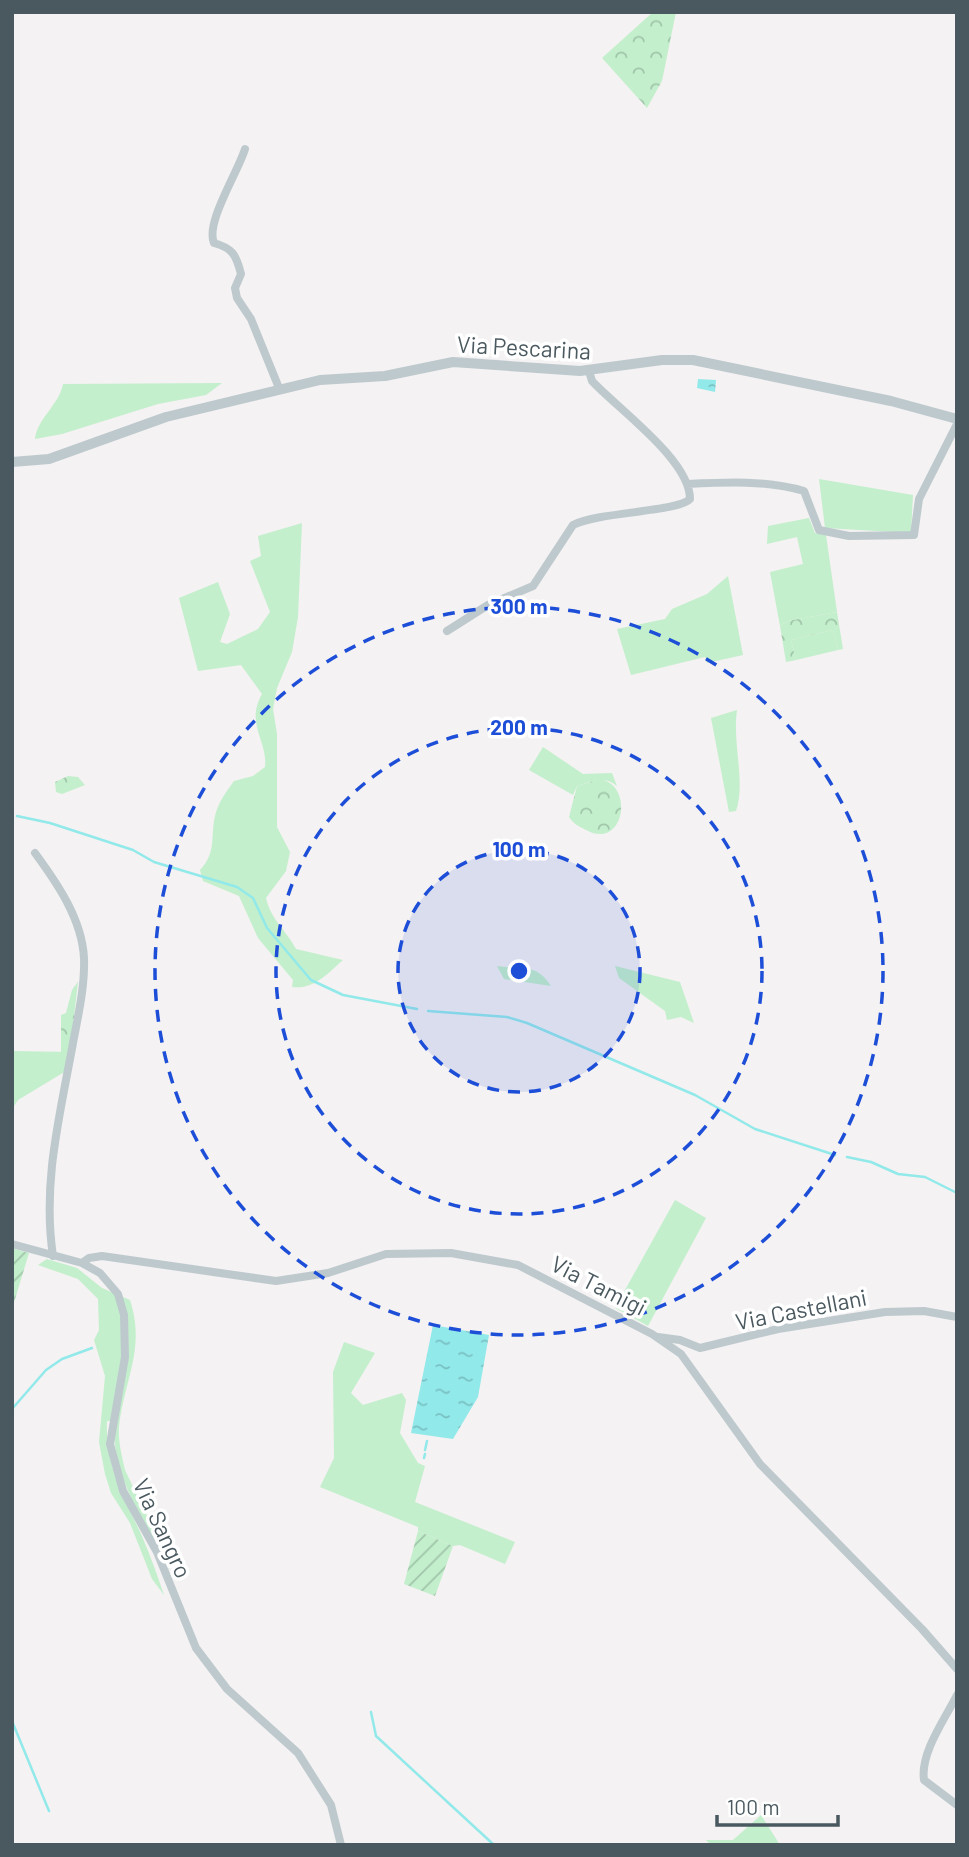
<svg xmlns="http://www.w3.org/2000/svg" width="969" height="1857" viewBox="0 0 969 1857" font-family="Barlow,sans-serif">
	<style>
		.grass { fill: #c3efcc }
		.forest { fill: url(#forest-crowns) }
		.garden { fill: url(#garden-furrows) }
		.water { fill: url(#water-ripples) }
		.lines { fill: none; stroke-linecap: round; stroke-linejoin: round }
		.stream { stroke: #92e9ea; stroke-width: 2.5 }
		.minor { stroke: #bec9ce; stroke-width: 8 }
		.tertiary { stroke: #bec9ce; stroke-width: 10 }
		.ring { fill: none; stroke: #1d4ed8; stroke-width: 3.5; stroke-dasharray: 12 9 }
		.labels { text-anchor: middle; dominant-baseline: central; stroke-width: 7; stroke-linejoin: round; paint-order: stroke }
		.street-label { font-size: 23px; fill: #4a595f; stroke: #fff }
		.centre { fill: #1d4ed8; stroke: #fff; stroke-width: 3.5 }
		.ring-label { font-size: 21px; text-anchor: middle; font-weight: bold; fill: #1d4ed8; stroke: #fff; stroke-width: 7; stroke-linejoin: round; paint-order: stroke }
	</style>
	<defs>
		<pattern id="forest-crowns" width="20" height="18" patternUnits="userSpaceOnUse" patternTransform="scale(1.75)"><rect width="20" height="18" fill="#c3efcc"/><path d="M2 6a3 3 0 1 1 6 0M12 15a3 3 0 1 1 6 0" fill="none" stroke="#a0c5a9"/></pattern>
		<pattern id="garden-furrows" width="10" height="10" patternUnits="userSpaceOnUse" patternTransform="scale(1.75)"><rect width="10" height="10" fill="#c3efcc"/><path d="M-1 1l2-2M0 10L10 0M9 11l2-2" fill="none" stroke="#a0c5a9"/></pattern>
		<pattern id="water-ripples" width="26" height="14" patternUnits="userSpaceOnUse" patternTransform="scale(1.75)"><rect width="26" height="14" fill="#92e9ea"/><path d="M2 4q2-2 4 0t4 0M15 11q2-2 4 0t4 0" fill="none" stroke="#79c0c1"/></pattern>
	</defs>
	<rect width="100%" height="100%" fill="#f4f2f2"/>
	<path class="grass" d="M 222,383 L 206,395 L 158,404 L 62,434 L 35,439 C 37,419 59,405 63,384 Z
		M 819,479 L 913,495 L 911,533 L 825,528 Z
		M 809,518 L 815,533 L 826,535 L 837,612 L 788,621 L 780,626 L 770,572 L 803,564 L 797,537 L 767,544 L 768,526 Z
		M 302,523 L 298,617 L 292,652 L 277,688 L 273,709 L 277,734 L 277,827 L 290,852 L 286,871 L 266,898 C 271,920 286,930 296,949 L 343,960 C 328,973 314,990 292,987 L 293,980 L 258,938 L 239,896 L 203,881 L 200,870 C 217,852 210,838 215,816 C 218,803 226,792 234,781 L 253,776 L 265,767 C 268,741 245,724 262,694 L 241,665 L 198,671 L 179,598 L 218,582 L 230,614 L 220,642 L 227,644 L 258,629 L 270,612 L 250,561 L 261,556 L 258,536 Z
		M 728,576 L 743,655 L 707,663 L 705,657 L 631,675 L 617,629 L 665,619 L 672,609 L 707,594 Z
		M 833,630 L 838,650 L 796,660 L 791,640 Z
		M 737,710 C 732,743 746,782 736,811 L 729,812 L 711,718 Z
		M 543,747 L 583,774 L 612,773 L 617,786 C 604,775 591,782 577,786 L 573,795 L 529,770 Z
		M 497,966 C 521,970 536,962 551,986 L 504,979 Z
		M 615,966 L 680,982 L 694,1023 L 681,1017 L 667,1020 L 665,1011 L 619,978 Z
		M 12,1051 L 70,1052 L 66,1071 L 18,1100 L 12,1109 Z
		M 675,1200 L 706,1218 L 648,1326 L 615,1308 Z
		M 47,1259 L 77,1268 L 102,1288 L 130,1300 C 146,1349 124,1380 119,1427 C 118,1441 122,1457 125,1470 L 164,1552 L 169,1570 C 145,1523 111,1476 114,1421 L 107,1421 C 105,1465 123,1495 141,1534 C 150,1554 157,1575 164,1595 L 152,1579 L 130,1523 L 111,1493 L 105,1474 L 99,1442 L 105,1376 L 94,1340 L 99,1330 L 98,1299 L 78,1279 L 38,1265 Z
		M 344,1342 L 375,1353 L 351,1393 L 363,1405 L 402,1393 L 406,1400 L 400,1433 L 418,1463 L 425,1466 L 415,1502 L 515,1542 L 505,1564 L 460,1545 L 453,1546 L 418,1531 L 418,1527 L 320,1487 L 334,1458 L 333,1372 Z
		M 761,1815 L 780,1845 L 711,1845 L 706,1840 L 733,1840 Z"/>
	<path class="forest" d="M 653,12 L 676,12 L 662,81 L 647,108 L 602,58 Z
		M 837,612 L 843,649 L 838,650 L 833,630 L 791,640 L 796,660 L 786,662 L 780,626 L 788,621 Z
		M 68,776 L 78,777 L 85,785 L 62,794 L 56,792 L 55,782 Z
		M 600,779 C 635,785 624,851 586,830 C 578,826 574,824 569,817 L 577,786 Z
		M 78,982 L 70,1052 L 61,1052 L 61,1015 L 66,1013 L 72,990 Z"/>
	<path class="garden" d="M 12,1248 L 29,1253 L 12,1309 Z
		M 418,1531 L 453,1546 L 435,1596 L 404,1584 Z"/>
	<path class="water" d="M 698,379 L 716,380 L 715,392 L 697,388 Z
		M 433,1325 L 489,1335 L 478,1397 L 453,1439 L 411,1433 Z"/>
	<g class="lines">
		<path class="stream" d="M 17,816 L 50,823 L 133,850 L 154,862 L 237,887 L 253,898 L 267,928 L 311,980 L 343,995 L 417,1009
			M 428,1011 L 507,1017 L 527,1023 L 695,1095 L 755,1129 L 835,1155
			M 847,1157 L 871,1162 L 898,1174 L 925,1177 L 957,1193
			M 12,1409 L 46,1370 L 62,1359 L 92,1348
			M 425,1450 L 427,1441
			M 424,1458 L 425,1454
			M 371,1712 L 376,1736 L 494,1845
			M 12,1721 L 49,1811"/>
		<path class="minor" d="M 245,149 C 238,172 205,223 214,243 C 232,248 236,254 241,274 L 235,288 L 237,298 L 251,319 L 279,388
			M 687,484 C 727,482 766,480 804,491 L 819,530 L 849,536 L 914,535 L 919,499 L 957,424
			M 447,631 L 488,605 L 533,586 L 573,525 C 597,512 678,512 690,499 C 690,460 618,409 592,381 L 589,371
			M 35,853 C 57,883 82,919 84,958 C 85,987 78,1016 73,1043 C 60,1115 42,1183 53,1256
			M 12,1244 L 82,1263 L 100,1273 L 118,1294 L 124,1315 L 125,1357 L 110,1444 L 123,1491 L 157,1552 L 196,1648 L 227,1689 L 298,1753 L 331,1805 L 341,1845
			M 82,1263 L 89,1258 L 102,1256 L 276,1281 L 328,1273 L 386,1254 L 451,1253 L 518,1265 L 652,1334 L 681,1354 L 760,1464 L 922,1629 L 957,1669
			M 658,1337 L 680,1340 L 700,1348 L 778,1329 L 885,1312 L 924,1311 L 957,1317
			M 957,1695 C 945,1719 920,1753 924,1780 L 957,1805"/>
		<path class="tertiary" d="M 12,462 L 49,459 L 166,417 L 320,380 L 385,376 L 453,362 L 580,371 L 662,360 L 693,360 L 891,401 L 957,419"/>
	</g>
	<circle cx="519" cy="971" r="121" fill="#1d4ed8" fill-opacity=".12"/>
	<g class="ring">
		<circle cx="519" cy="971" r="121"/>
		<circle cx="519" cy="971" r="243"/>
		<circle cx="519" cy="971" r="364"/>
	</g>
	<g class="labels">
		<g class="street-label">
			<text transform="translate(524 347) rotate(3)">Via Pescarina</text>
			<text transform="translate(599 1285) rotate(27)">Via Tamigi</text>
			<text transform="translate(801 1309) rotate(-11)">Via Castellani</text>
			<text transform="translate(163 1528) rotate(65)">Via Sangro</text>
		</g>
	</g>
	<circle cx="519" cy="971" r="10" class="centre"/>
	<g class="ring-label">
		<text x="519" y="614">300 m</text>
		<text x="519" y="735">200 m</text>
		<text x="519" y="857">100 m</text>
	</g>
	<rect width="969" height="1857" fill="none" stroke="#4a595f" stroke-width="28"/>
	<path d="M717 1815v10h121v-10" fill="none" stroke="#4a595f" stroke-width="3.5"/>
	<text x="727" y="1815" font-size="21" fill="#4a595f" stroke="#ffffff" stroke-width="5" paint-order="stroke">100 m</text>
</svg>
